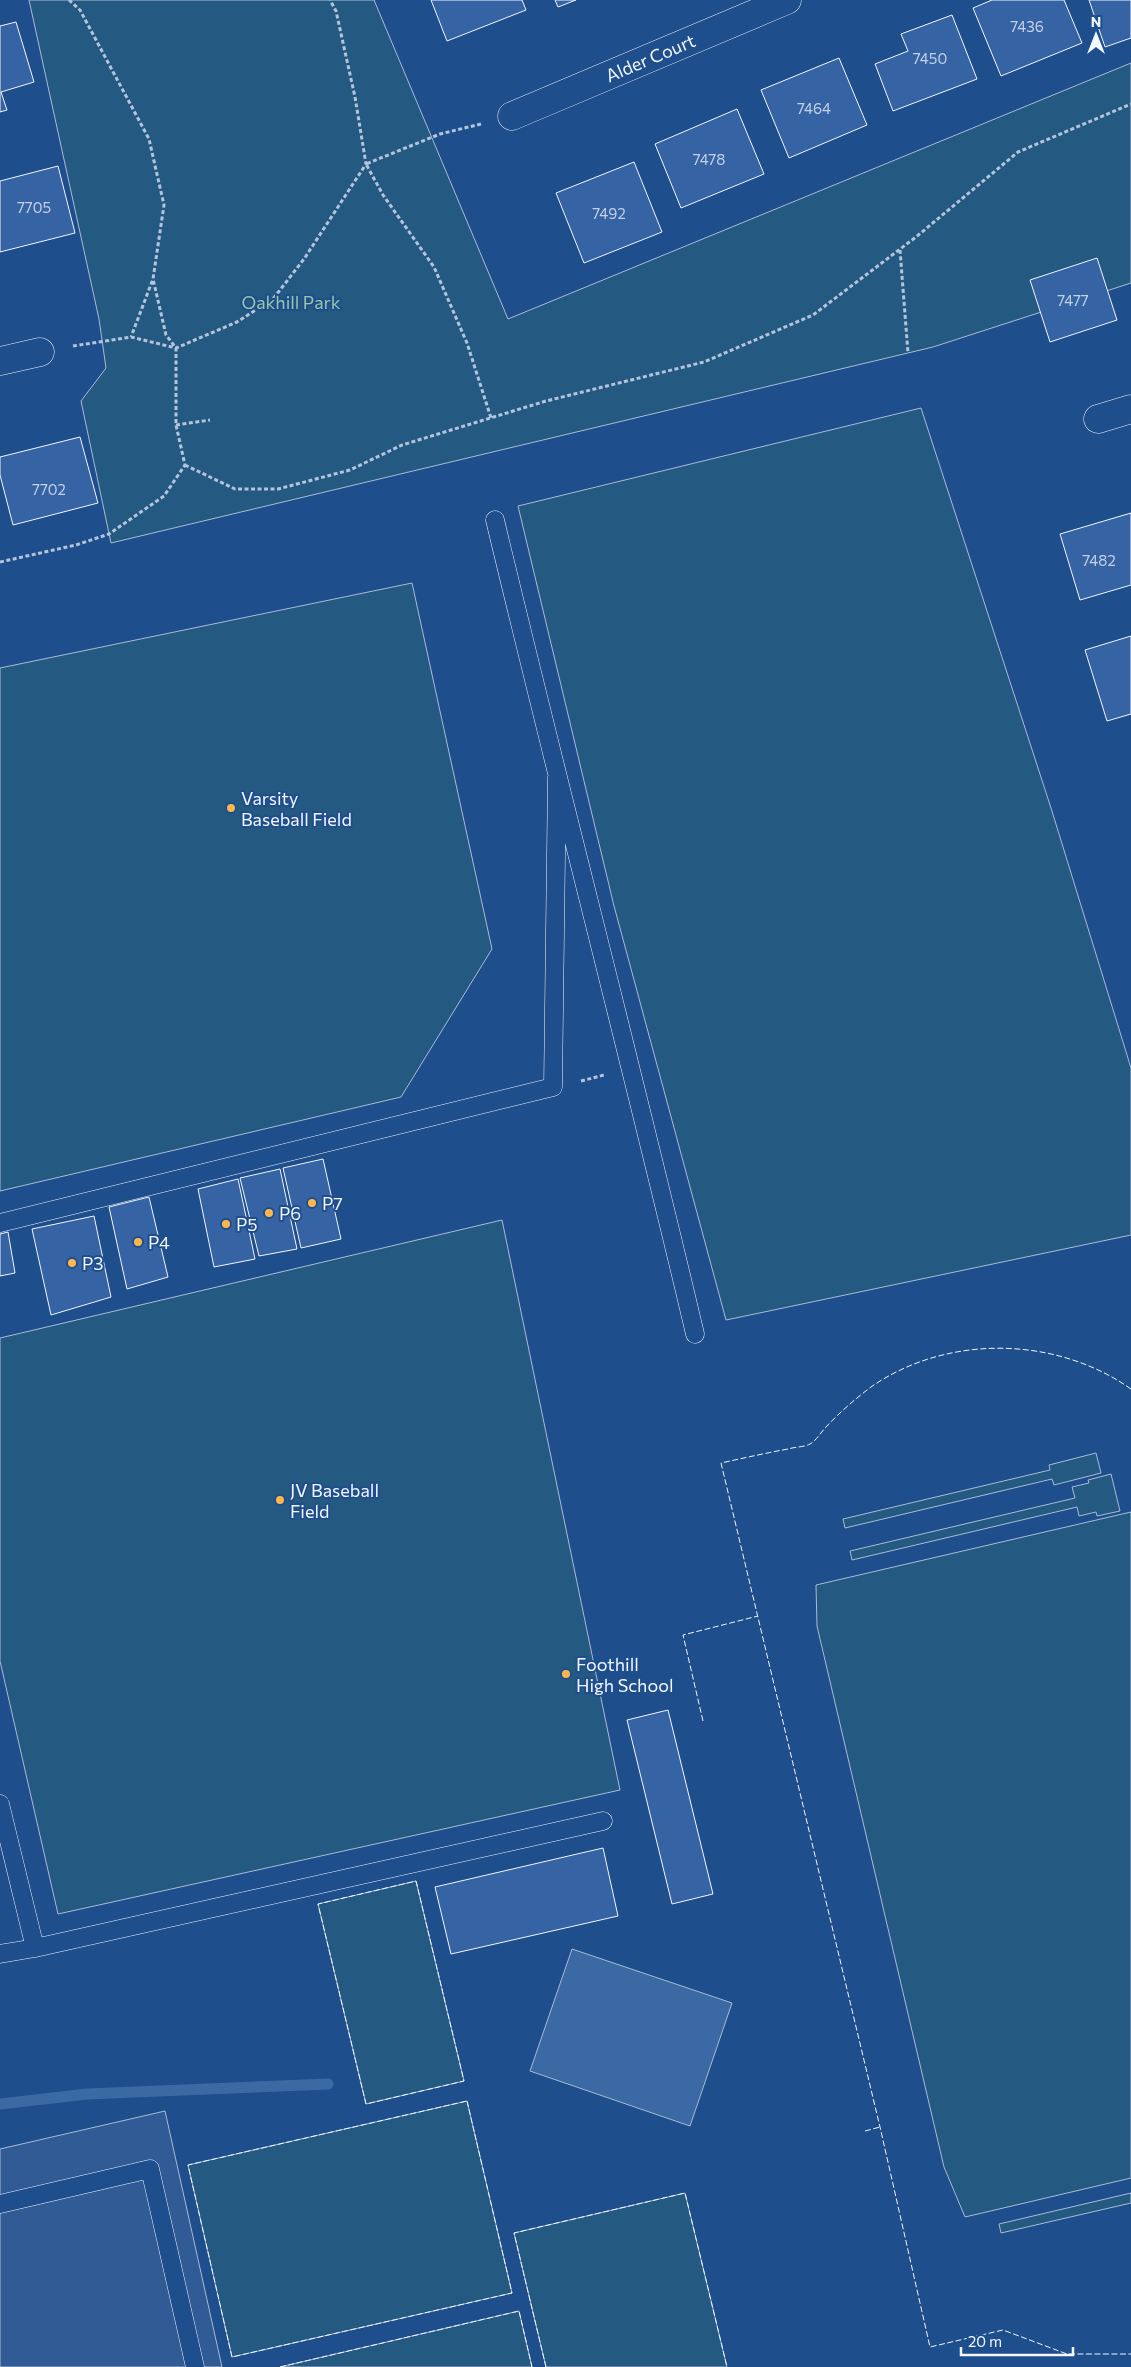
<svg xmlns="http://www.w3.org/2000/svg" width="1131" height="2367" viewBox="0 0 1131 2367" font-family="Commissioner,sans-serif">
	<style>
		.green { fill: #245a82; stroke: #a8bbd7 }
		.parking { fill: #305b95; stroke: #a8bbd7 }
		.water { fill: #3b69a3; stroke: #a8bbd7 }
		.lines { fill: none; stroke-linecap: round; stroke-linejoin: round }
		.stream { stroke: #3b69a3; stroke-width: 11 }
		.building { fill: #3563a3; stroke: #f2f6ff }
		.service-casing { stroke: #f2f6ff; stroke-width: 19 }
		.minor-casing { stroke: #f2f6ff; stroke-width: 29 }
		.path { stroke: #b3c4dc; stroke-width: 3; stroke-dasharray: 4 2.5; stroke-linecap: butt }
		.service { stroke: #1f4e8c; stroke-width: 18 }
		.minor { stroke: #1f4e8c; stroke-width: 28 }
		.fence { stroke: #f2f6ff; stroke-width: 1; stroke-dasharray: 6 2.5; stroke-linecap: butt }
		.poi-dot { fill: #ffb74d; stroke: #1f4e8c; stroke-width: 2 }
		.labels { text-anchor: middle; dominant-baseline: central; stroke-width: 4; stroke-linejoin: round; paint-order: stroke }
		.number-label { font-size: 15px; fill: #c3d1e8 }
		.street-label { font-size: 18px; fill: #f2f6ff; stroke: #1f4e8c }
		.park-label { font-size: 18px; fill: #97c8a6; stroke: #1f4e8c }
		.poi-label { font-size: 18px; fill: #f2f6ff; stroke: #1f4e8c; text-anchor: start }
	</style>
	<rect width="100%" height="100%" fill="#1f4e8c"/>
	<path class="green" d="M 29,0 L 374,0 L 508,319 L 1131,63 L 1131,283 L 933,347 L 111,543 L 81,401 L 106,368 L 99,319 Z
		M 921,408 L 1051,808 L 1131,1068 L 1131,1235 L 726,1320 L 614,906 L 518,506 Z
		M 412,583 L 492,949 L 401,1097 L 0,1191 L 0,668 Z
		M 502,1220 L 620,1790 L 58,1914 L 0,1661 L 0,1338 Z
		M 1096,1453 L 1101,1473 L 1054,1485 L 1052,1479 L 845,1528 L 843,1519 L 1050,1470 L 1049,1465 Z
		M 1111,1474 L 1120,1511 L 1097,1516 L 1096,1512 L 1079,1516 L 1077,1507 L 852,1560 L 850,1551 L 1075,1498 L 1072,1487 L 1089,1483 L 1088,1480 Z
		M 1131,1512 L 1131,2178 L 965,2217 L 944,2167 L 817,1626 L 816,1585 Z
		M 416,1881 L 464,2081 L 366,2104 L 318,1904 Z
		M 467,2101 L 512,2293 L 232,2357 L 188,2165 Z
		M 685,2193 L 727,2367 L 546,2367 L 514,2233 Z
		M 1131,2193 L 1131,2203 L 1001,2233 L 999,2224 Z
		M 519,2311 L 532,2367 L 280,2367 Z"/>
	<path class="parking" d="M 165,2111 L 222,2367 L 0,2367 L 0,2149 Z"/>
	<path class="water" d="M 572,1949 L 732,2003 L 690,2126 L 530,2071 Z"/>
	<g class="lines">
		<path class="stream" d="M 0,2104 L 87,2094 L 328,2084"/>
	</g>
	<path class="building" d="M 431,0 L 522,0 L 526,10 L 447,41 Z
		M 555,0 L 576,0 L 558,7 Z
		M 992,0 L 1064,0 L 1082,43 L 1001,76 L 973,8 Z
		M 1089,0 L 1131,0 L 1131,38 L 1105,47 Z
		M 952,15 L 977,79 L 893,111 L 875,64 L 908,51 L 901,34 Z
		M 16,22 L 34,82 L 1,92 L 7,110 L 0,112 L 0,26 Z
		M 839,58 L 867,125 L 789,158 L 761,90 Z
		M 737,109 L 764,174 L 681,208 L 655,144 Z
		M 634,162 L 662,232 L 584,263 L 556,193 Z
		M 58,166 L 75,233 L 0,252 L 0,181 Z
		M 1097,258 L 1117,320 L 1050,342 L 1030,280 Z
		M 80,437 L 98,503 L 13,525 L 0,475 L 0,457 Z
		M 1131,513 L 1131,585 L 1080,600 L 1060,534 Z
		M 1131,636 L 1131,714 L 1107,721 L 1085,650 Z
		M 323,1159 L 341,1239 L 301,1248 L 283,1168 Z
		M 280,1169 L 297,1249 L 259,1256 L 240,1178 Z
		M 238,1179 L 255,1259 L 214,1267 L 198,1189 Z
		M 149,1197 L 168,1277 L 127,1289 L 109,1207 Z
		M 94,1216 L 111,1297 L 51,1315 L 32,1229 Z
		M 8,1232 L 15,1273 L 0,1276 L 0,1234 Z
		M 668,1710 L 713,1894 L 672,1904 L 627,1720 Z
		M 603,1848 L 618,1916 L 451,1954 L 435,1887 Z"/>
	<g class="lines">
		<g class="service-casing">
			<path id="service" d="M 495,520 C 560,792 631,1062 695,1334
				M 0,1223 L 553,1087 L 557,777
				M 0,1804 L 35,1948 L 603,1821
				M 0,1954 L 35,1948
				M 0,2204 L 150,2169 L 195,2367"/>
		</g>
		<g class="minor-casing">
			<g id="minor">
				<path id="s1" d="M 512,116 L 787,0"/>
				<path d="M 0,361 L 40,352"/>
				<path d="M 1098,419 L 1131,409"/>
			</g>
		</g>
		<path class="path" d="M 69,0 L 80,10 L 149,139 L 164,205 L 153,279 L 131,337
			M 481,124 L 440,134 L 366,164 L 383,195 L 434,267 L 467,343 L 491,418
			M 900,250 L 908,353
			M 73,346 L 131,337 L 176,348 L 237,322 L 273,299 L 304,259 L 366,164 L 355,97 L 336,11 L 330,0
			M 176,425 L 210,420
			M 185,465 L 235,489 L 278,489 L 350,470 L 402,445 L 546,401 L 704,362 L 813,315 L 916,237 L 1018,152 L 1131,104
			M 0,562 L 76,545 L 109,534 L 164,496 L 185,465 L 176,425 L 176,348 L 166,335 L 153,279
			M 581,1081 L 604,1075"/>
		<use href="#service" class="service"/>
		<use href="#minor" class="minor"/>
		<path class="fence" d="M 1131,1389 C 1056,1336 947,1334 871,1387 C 855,1399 839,1413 826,1427 C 821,1432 816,1441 810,1444 C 805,1447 794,1447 788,1449 C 766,1453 744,1458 721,1463 L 880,2127 L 930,2347 L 1003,2330 L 1067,2354 L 1131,2354
			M 703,1721 L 683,1635 L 758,1616
			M 416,1881 L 464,2081 L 366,2104 L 318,1904 Z
			M 467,2101 L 512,2293 L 232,2357 L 188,2165 Z
			M 865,2131 L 880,2127
			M 280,2367 L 519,2311 L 532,2367
			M 546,2367 L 514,2233 L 685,2193 L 727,2367"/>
	</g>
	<g class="poi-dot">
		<circle cx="231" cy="808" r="5"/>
		<circle cx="312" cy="1203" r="5"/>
		<circle cx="269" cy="1213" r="5"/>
		<circle cx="226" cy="1224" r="5"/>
		<circle cx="138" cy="1242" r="5"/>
		<circle cx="72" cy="1263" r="5"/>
		<circle cx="280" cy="1500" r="5"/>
		<circle cx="566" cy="1674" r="5"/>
	</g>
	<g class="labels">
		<g class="number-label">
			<text x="1027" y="26">7436</text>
			<text x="930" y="58">7450</text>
			<text x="814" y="108">7464</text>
			<text x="709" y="159">7478</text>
			<text x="34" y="207">7705</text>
			<text x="609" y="213">7492</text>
			<text x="1073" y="300">7477</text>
			<text x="49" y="489">7702</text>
			<text x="1099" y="560">7482</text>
		</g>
		<g class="street-label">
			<text stroke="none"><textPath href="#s1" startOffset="150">Alder Court</textPath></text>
		</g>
		<g class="park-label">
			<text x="291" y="302">Oakhill Park</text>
		</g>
		<g class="poi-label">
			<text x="241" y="798">Varsity<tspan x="241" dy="21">Baseball Field</tspan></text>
			<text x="322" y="1203">P7</text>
			<text x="279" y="1213">P6</text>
			<text x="236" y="1224">P5</text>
			<text x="148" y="1242">P4</text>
			<text x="82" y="1263">P3</text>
			<text x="290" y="1490">JV Baseball<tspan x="290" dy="21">Field</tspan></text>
			<text x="576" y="1664">Foothill<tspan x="576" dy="21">High School</tspan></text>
		</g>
	</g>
	<g transform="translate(1096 35)" stroke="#1f4e8c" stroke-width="4" paint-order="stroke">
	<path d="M0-4L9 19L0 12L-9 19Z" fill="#f2f6ff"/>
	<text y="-8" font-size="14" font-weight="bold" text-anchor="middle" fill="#f2f6ff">N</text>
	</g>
	<path d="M961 2347v8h112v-8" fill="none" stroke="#f2f6ff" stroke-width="2.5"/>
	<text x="968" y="2347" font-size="15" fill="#f2f6ff" stroke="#1f4e8c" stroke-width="4" paint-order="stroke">20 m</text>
</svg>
